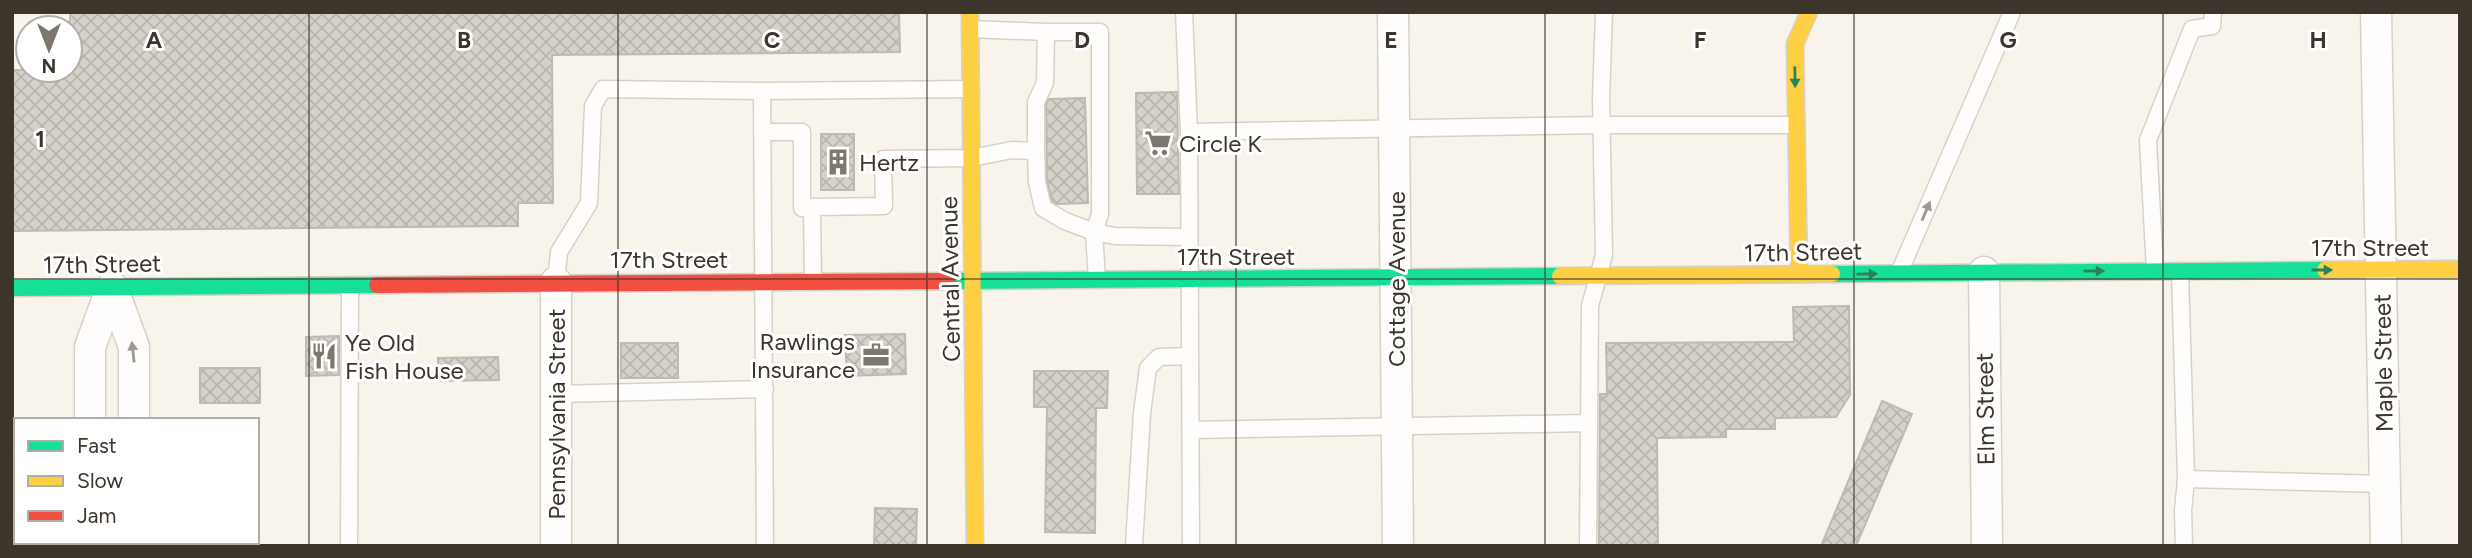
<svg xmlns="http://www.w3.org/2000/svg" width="2472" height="558" viewBox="0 0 2472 558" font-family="Figtree,sans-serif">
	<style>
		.building { fill: url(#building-cross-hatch); stroke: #bebab1; stroke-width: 2 }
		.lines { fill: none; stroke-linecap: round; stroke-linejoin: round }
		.lane-casing { stroke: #d6d1c8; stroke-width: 19 }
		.street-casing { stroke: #d6d1c8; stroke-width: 33 }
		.fast-casing { stroke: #d6d1c8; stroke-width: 19 }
		.slow-casing { stroke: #d6d1c8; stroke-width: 19 }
		.jam-casing { stroke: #d6d1c8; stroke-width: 19 }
		.lane { stroke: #fefdfc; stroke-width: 16 }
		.street { stroke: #fefdfc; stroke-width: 30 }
		.fast { stroke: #16e098; stroke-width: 16 }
		.slow { stroke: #ffcf43; stroke-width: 16 }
		.jam { stroke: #f24e42; stroke-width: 16 }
		.oneway { fill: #2a825c }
		.oneway2 { fill: #9c9994 }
		.grid { fill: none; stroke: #3b352b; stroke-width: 2; stroke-opacity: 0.55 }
		.labels { text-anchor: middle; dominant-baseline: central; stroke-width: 6; stroke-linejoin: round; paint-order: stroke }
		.poi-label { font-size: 24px; fill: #3b352b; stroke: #fff; text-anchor: start }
		.street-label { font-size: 24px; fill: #3b352b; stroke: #fff }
		.grid-label { font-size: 23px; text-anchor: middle; font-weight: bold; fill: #3b352b; stroke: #fff; stroke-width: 6; stroke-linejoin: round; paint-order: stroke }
	</style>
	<defs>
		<pattern id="building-cross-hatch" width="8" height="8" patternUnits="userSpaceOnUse" patternTransform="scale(1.75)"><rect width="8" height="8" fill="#d6d1c9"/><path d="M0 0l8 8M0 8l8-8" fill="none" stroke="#b9b4ad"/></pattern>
	</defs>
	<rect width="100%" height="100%" fill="#f8f4eb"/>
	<path class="building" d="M 70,12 L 899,12 L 900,52 L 552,55 L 553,203 L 518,203 L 518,226 L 12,231 L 12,70 L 70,70 Z
		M 1177,92 L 1179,194 L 1137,194 L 1136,93 Z
		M 1085,98 L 1088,203 L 1057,204 L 1052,201 L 1047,181 L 1046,104 L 1049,99 Z
		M 821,134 L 854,134 L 854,190 L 821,190 Z
		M 1849,306 L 1850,395 L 1836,417 L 1775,418 L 1775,429 L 1726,429 L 1726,437 L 1657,438 L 1658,546 L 1599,546 L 1600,394 L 1607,394 L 1606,343 L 1794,342 L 1793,307 Z
		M 905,334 L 906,374 L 847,376 L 845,335 Z
		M 339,336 L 339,375 L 306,376 L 306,337 Z
		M 621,343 L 678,343 L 678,378 L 621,378 Z
		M 498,357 L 499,380 L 439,381 L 438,358 Z
		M 200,368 L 260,368 L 260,403 L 200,403 Z
		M 1034,371 L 1108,371 L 1107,408 L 1096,408 L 1095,533 L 1045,532 L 1047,407 L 1034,407 Z
		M 1882,401 L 1912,414 L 1856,546 L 1821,546 Z
		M 875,508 L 917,509 L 916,546 L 874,546 Z"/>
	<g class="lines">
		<g class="lane-casing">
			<path id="lane" d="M 1184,12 L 1189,132 L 1191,546
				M 1046,32 L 1100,32 L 1100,214 L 1094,232 L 1115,236 L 1189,237
				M 762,132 L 802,132 L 802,208 L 812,207
				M 1189,132 L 1601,125 L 1796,125
				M 1036,151 L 1037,182 L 1043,208 L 1065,221 L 1094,232 L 1097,280
				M 2155,271 L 2148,140 L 2192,29 L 2212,26 L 2213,12
				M 2180,271 L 2186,479 L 2183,511 L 2184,546
				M 1899,273 L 2012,12
				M 813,281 L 812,207 L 884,206 L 883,159 L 971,158 L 1012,150 L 1036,151 L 1036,102 L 1045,83 L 1046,32 L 970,29
				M 556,282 L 559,252 L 589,203 L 593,106 L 603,89 L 762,91
				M 556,394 L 765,389
				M 1191,430 L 1589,423
				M 2186,479 L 2385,484
				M 349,546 L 350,286
				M 765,546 L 762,91 L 971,89
				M 1134,546 L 1142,413 L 1148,368 L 1159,357 L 1189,356
				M 1588,546 L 1590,306 L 1604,255 L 1601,99 L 1604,12"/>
		</g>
		<g class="street-casing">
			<path id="street" d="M 1393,12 L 1398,546
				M 2376,12 L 2386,546
				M 1984,272 L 1987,546
				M 556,282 L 556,546
				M 112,287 L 134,347 L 134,420
				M 90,420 L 90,347 L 112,287
				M 91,542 L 91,546
				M 134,542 L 134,546"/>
		</g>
		<g class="fast-casing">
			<path id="fast" d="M 1832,274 L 2325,270
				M 948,281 L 1560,276
				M 12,288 L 377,285"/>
		</g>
		<g class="slow-casing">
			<path id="slow" d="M 970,12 L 975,546
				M 2325,270 L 2460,269
				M 1799,274 L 1795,44 L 1809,12
				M 1560,276 L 1832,274"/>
		</g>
		<g class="jam-casing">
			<path id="jam" d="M 377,285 L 948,281"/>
		</g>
		<use href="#lane" class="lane"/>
		<use href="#street" class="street"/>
		<use href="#fast" class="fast"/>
		<use href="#slow" class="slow"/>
		<use href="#jam" class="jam"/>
	</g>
	<defs><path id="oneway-solid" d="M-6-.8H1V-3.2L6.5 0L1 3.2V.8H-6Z" transform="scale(1.75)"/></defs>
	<g class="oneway">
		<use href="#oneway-solid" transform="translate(1795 77) rotate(89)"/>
		<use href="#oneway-solid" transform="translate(2322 270)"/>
		<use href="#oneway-solid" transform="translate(2094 271)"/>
		<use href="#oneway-solid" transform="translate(1867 274) rotate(-1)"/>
	</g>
	<g class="oneway2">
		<use href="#oneway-solid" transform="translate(1926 211) rotate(-67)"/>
		<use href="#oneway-solid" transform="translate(133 352) rotate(-96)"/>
	</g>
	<path class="grid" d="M 309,12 L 309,546M 618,12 L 618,546M 927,12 L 927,546M 1236,12 L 1236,546M 1545,12 L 1545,546M 1854,12 L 1854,546M 2163,12 L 2163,546M 12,279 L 2460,279"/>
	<defs>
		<g id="supermarket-bare" transform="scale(2.1)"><path d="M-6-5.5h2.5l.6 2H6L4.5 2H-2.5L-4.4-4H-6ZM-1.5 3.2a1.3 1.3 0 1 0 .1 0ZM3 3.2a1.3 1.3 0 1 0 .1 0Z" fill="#7d786e" stroke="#fff" stroke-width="2.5" paint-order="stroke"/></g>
		<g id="building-bare" transform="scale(2.1)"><path d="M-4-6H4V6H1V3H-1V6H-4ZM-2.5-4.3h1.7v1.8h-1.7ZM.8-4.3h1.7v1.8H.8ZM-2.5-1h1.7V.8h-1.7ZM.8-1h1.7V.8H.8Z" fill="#7d786e" stroke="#fff" stroke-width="2.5" paint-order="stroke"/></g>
		<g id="office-bare" transform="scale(2.1)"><path d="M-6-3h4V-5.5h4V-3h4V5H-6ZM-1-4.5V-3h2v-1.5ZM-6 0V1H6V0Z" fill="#7d786e" stroke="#fff" stroke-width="2.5" paint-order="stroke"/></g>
		<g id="restaurant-bare" transform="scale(2.1)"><path d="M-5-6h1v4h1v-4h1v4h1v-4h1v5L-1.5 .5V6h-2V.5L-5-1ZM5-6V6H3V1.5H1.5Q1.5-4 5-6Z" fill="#7d786e" stroke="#fff" stroke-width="2.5" paint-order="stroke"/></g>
	</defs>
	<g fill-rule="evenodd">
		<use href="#supermarket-bare" x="1158" y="143"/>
		<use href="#building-bare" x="838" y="162"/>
		<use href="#office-bare" x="876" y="355"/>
		<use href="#restaurant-bare" x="324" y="356"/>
	</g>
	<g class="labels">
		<g class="poi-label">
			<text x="1179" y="143">Circle K</text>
			<text x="859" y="162">Hertz</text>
			<text x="855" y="341" text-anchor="end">Rawlings<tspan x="855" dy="28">Insurance</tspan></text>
			<text x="345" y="342">Ye Old<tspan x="345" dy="28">Fish House</tspan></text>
		</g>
		<g class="street-label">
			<text x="2370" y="247">17th Street</text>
			<text transform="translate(1803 252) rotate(-1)">17th Street</text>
			<text x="1236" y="256">17th Street</text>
			<text x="669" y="259">17th Street</text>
			<text transform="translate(102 264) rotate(-1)">17th Street</text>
			<text transform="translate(950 279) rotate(-91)">Central Avenue</text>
			<text transform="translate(1396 279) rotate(-90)">Cottage Avenue</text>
			<text transform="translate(2383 363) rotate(-91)">Maple Street</text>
			<text transform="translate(1985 409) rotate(-91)">Elm Street</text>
			<text transform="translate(556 414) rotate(-90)">Pennsylvania Street</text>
		</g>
	</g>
	<g class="grid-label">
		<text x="154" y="48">A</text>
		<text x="464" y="48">B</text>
		<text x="772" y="48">C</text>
		<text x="1082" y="48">D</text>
		<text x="1391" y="48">E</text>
		<text x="1700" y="48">F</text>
		<text x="2008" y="48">G</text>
		<text x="2318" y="48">H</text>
		<text x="40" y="147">1</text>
	</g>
	<rect width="2472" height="558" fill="none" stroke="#3b352b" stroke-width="28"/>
	<rect x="14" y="418" width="245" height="126" fill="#ffffff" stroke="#b1aeaa" stroke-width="2"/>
	<rect x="28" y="441" width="35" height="10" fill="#16e098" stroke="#b1aeaa" stroke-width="2"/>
	<text x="77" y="453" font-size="21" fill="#3b352b">Fast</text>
	<rect x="28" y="476" width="35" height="10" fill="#ffcf43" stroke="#b1aeaa" stroke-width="2"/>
	<text x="77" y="488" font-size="21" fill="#3b352b">Slow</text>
	<rect x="28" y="511" width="35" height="10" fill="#f24e42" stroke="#b1aeaa" stroke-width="2"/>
	<text x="77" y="523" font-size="21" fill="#3b352b">Jam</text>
	<g transform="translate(49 49) rotate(180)"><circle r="33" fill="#ffffff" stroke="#b1aeaa" stroke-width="2"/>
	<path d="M0-5L12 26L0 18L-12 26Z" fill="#7d786e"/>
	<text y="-10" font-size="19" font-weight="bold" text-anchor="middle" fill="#3b352b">N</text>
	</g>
</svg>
